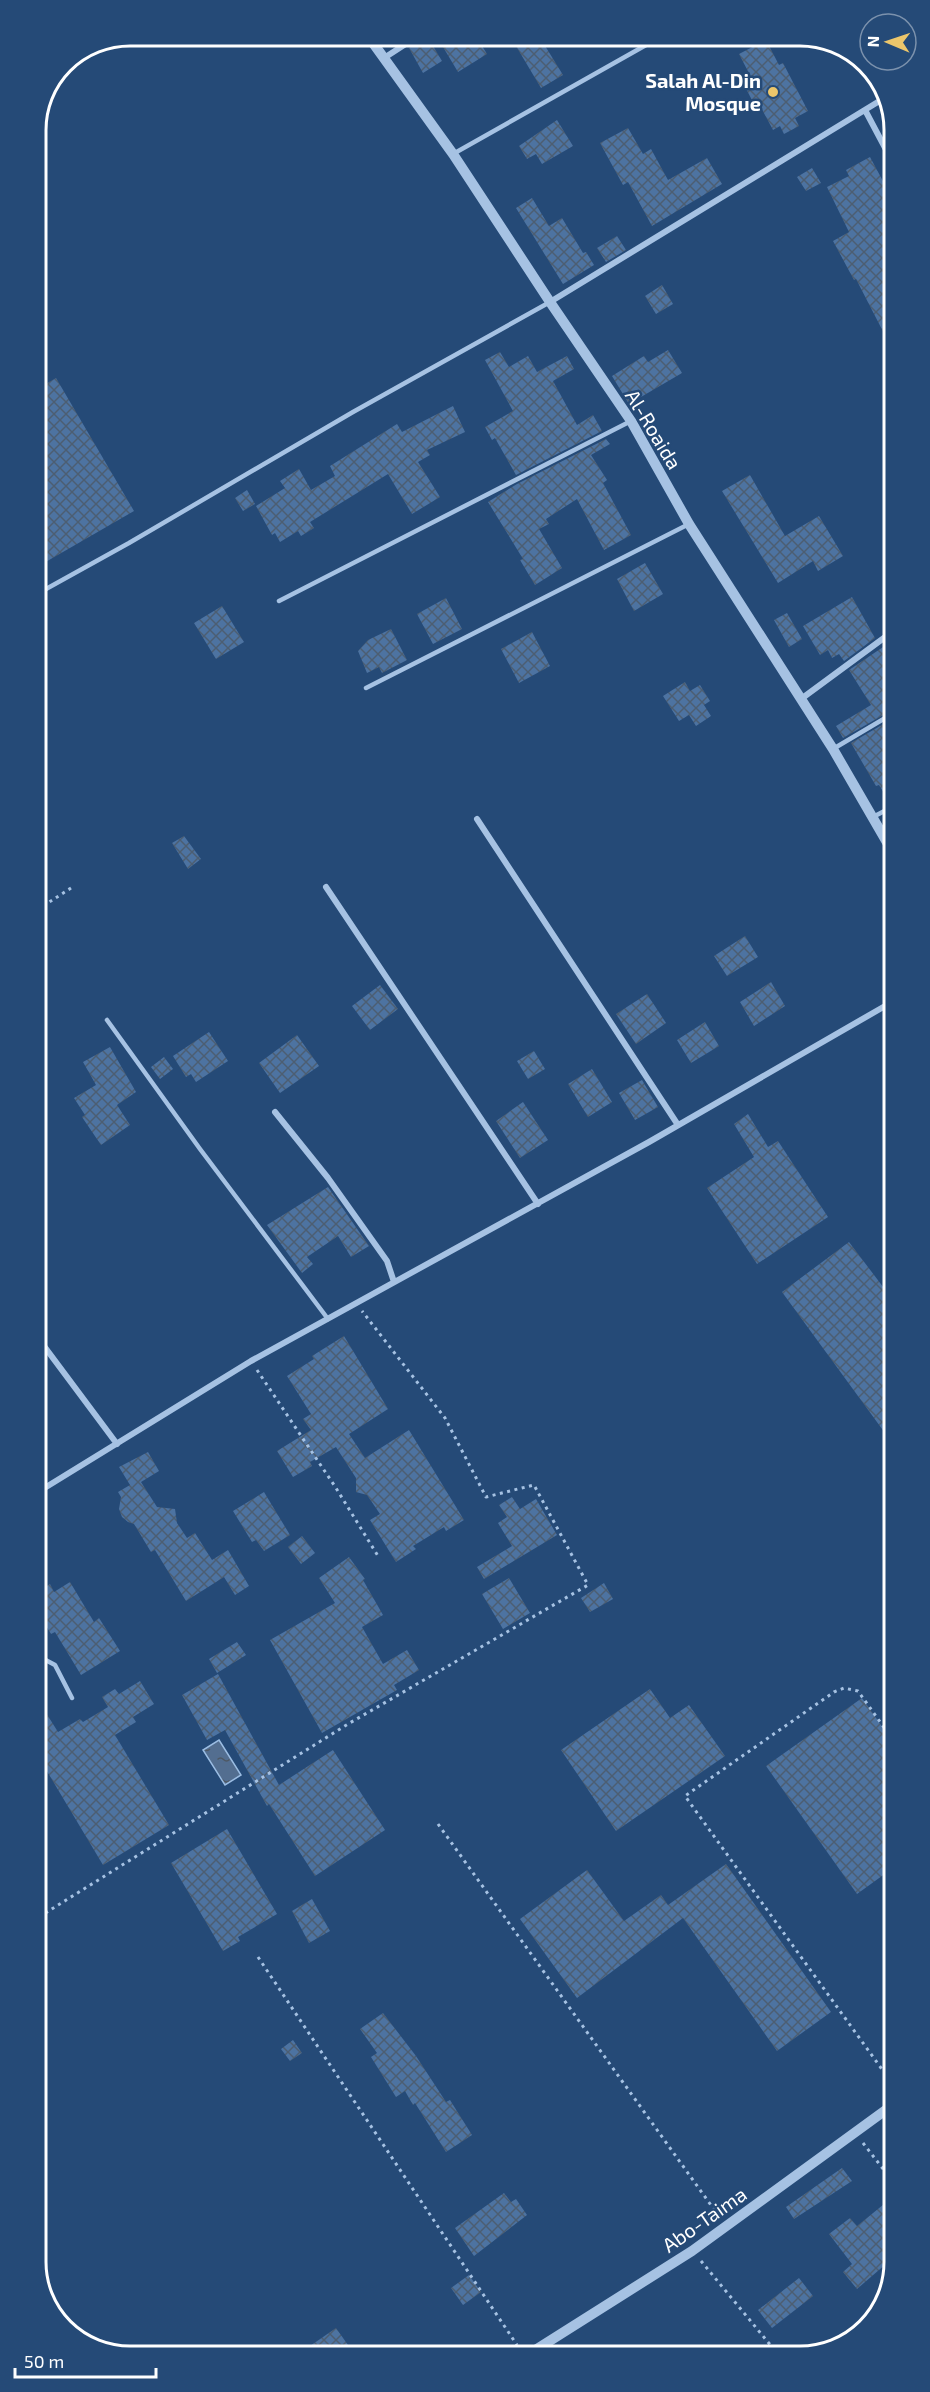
<svg xmlns="http://www.w3.org/2000/svg" width="930" height="2392" viewBox="0 0 930 2392" font-family="'Exo 2',sans-serif">
	<style>
		.water { fill: url(#water-ripples); stroke: #9bbde3; stroke-width: 1.5 }
		.building { fill: url(#building-cross-hatch) }
		.lines { fill: none; stroke-linecap: round; stroke-linejoin: round }
		.path { stroke: #a6c2e3; stroke-width: 3; stroke-dasharray: 3 4.5; stroke-linecap: butt }
		.service { stroke: #a6c2e3; stroke-width: 4.5 }
		.minor { stroke: #a6c2e3; stroke-width: 6 }
		.tertiary { stroke: #a6c2e3; stroke-width: 10 }
		.poi-dot { fill: #ecc66b; stroke: #254a77; stroke-width: 2 }
		.labels { text-anchor: middle; dominant-baseline: central; stroke-width: 5; stroke-linejoin: round; paint-order: stroke }
		.poi-label { font-size: 20px; font-weight: bold; fill: #fff; stroke: #254a77; text-anchor: end }
		.street-label { font-size: 20px; fill: #fff; stroke: #254a77 }
		.rim { fill: none; stroke: #fff; stroke-width: 3 }
	</style>
	<defs>
		<pattern id="water-ripples" width="26" height="14" patternUnits="userSpaceOnUse" patternTransform="scale(1.5)"><rect width="26" height="14" fill="#536e90"/><path d="M2 4q2-2 4 0t4 0M15 11q2-2 4 0t4 0" fill="none" stroke="#4e5864"/></pattern>
		<pattern id="building-cross-hatch" width="8" height="8" patternUnits="userSpaceOnUse" patternTransform="scale(1.5)"><rect width="8" height="8" fill="#4d73a1"/><path d="M0 0l8 8M0 8l8-8" fill="none" stroke="#4c5e72"/></pattern>
	</defs>
	<rect width="100%" height="100%" fill="#254a77"/>
	<path class="water" d="M 219,1740 L 241,1775 L 225,1785 L 203,1750 Z"/>
	<path class="building" d="M 423,36 L 427,36 L 442,61 L 423,73 L 409,48 L 421,40 Z
		M 461,36 L 476,36 L 487,54 L 458,72 L 443,47 Z
		M 510,36 L 539,36 L 563,75 L 541,88 Z
		M 766,40 L 779,65 L 783,63 L 808,111 L 795,118 L 799,126 L 784,134 L 780,126 L 773,130 L 757,100 L 753,102 L 743,83 L 752,79 L 739,54 Z
		M 557,120 L 573,146 L 542,164 L 536,154 L 527,159 L 519,146 Z
		M 628,128 L 643,154 L 651,149 L 668,180 L 707,158 L 722,184 L 652,226 L 628,182 L 623,185 L 600,143 Z
		M 870,157 L 891,196 L 891,267 L 885,270 L 891,282 L 891,347 L 856,279 L 854,280 L 833,241 L 849,232 L 827,187 L 849,176 L 846,170 Z
		M 812,168 L 821,183 L 806,191 L 797,177 Z
		M 532,198 L 549,226 L 562,218 L 583,253 L 586,252 L 594,265 L 563,284 L 516,208 Z
		M 617,236 L 626,250 L 606,262 L 597,248 Z
		M 662,285 L 673,304 L 656,314 L 645,296 Z
		M 668,350 L 682,373 L 629,404 L 612,376 L 644,356 L 648,362 Z
		M 500,352 L 509,367 L 528,356 L 537,372 L 567,356 L 574,369 L 553,381 L 577,425 L 593,415 L 602,431 L 516,475 L 495,438 L 492,440 L 485,427 L 513,411 L 485,360 Z
		M 56,378 L 134,511 L 37,567 L 37,389 Z
		M 453,406 L 465,432 L 427,450 L 430,455 L 418,462 L 440,497 L 412,514 L 388,474 L 310,522 L 314,528 L 301,536 L 298,531 L 280,542 L 275,533 L 272,535 L 256,506 L 285,488 L 280,481 L 299,469 L 311,490 L 335,476 L 330,466 L 397,424 L 402,432 Z
		M 606,439 L 610,444 L 591,455 L 607,480 L 603,483 L 631,535 L 604,550 L 577,499 L 546,519 L 549,524 L 539,529 L 562,568 L 535,585 L 520,560 L 523,559 L 488,502 L 517,484 Z
		M 750,475 L 785,536 L 819,516 L 843,556 L 818,571 L 813,561 L 778,583 L 722,491 Z
		M 247,490 L 255,504 L 243,511 L 235,498 Z
		M 645,563 L 663,594 L 634,611 L 617,579 Z
		M 852,597 L 875,638 L 844,661 L 839,654 L 832,658 L 828,650 L 820,655 L 803,626 Z
		M 446,598 L 462,629 L 433,644 L 417,614 Z
		M 222,606 L 244,642 L 216,659 L 194,623 Z
		M 787,613 L 802,639 L 789,647 L 774,620 Z
		M 391,629 L 407,660 L 382,673 L 379,667 L 367,673 L 358,651 L 368,640 Z
		M 532,632 L 550,666 L 519,683 L 501,649 Z
		M 892,641 L 892,710 L 843,738 L 836,726 L 871,705 L 849,670 Z
		M 685,682 L 690,691 L 700,685 L 710,701 L 704,705 L 711,716 L 696,726 L 689,715 L 679,721 L 663,696 Z
		M 892,719 L 892,803 L 890,803 L 879,785 L 876,786 L 851,743 Z
		M 184,836 L 201,859 L 188,869 L 172,843 Z
		M 745,936 L 758,957 L 727,976 L 714,956 Z
		M 771,982 L 785,1006 L 754,1026 L 740,1002 Z
		M 380,985 L 398,1009 L 370,1030 L 352,1006 Z
		M 647,994 L 666,1023 L 636,1044 L 616,1014 Z
		M 705,1022 L 719,1046 L 691,1063 L 677,1040 Z
		M 209,1032 L 228,1061 L 196,1082 L 191,1074 L 186,1077 L 173,1056 Z
		M 297,1035 L 319,1066 L 280,1093 L 259,1063 Z
		M 110,1047 L 136,1092 L 117,1105 L 130,1125 L 101,1145 L 82,1117 L 85,1115 L 74,1098 L 96,1085 L 83,1062 Z
		M 534,1051 L 545,1069 L 528,1079 L 517,1061 Z
		M 164,1057 L 173,1069 L 160,1079 L 151,1067 Z
		M 592,1069 L 612,1102 L 588,1117 L 568,1084 Z
		M 642,1080 L 658,1107 L 635,1120 L 619,1093 Z
		M 523,1102 L 548,1140 L 520,1158 L 496,1121 Z
		M 748,1114 L 768,1147 L 778,1141 L 828,1217 L 757,1264 L 707,1188 L 754,1157 L 734,1124 Z
		M 328,1187 L 369,1246 L 351,1257 L 338,1236 L 307,1257 L 313,1264 L 302,1273 L 267,1225 Z
		M 849,1242 L 893,1300 L 893,1444 L 782,1292 Z
		M 344,1336 L 388,1409 L 349,1434 L 365,1458 L 409,1430 L 464,1520 L 446,1531 L 444,1527 L 413,1546 L 416,1549 L 396,1562 L 370,1520 L 380,1514 L 367,1495 L 356,1492 L 356,1478 L 336,1447 L 310,1462 L 312,1466 L 293,1477 L 277,1451 L 311,1430 L 303,1419 L 311,1414 L 287,1376 L 314,1359 L 312,1356 Z
		M 148,1452 L 159,1471 L 141,1482 L 157,1507 L 175,1509 L 177,1523 L 187,1538 L 195,1533 L 212,1560 L 228,1550 L 249,1586 L 235,1595 L 224,1577 L 186,1601 L 155,1550 L 151,1552 L 134,1524 L 128,1522 L 122,1517 L 119,1509 L 121,1497 L 118,1492 L 130,1485 L 119,1467 Z
		M 264,1492 L 290,1535 L 264,1551 L 256,1540 L 252,1542 L 233,1511 Z
		M 512,1497 L 520,1509 L 536,1499 L 557,1535 L 484,1579 L 477,1567 L 512,1546 L 498,1523 L 507,1517 L 499,1505 Z
		M 302,1536 L 315,1553 L 301,1564 L 288,1547 Z
		M 349,1557 L 365,1579 L 363,1580 L 383,1615 L 362,1627 L 383,1664 L 407,1650 L 419,1670 L 394,1685 L 397,1690 L 322,1733 L 270,1640 L 335,1603 L 319,1578 Z
		M 509,1578 L 530,1613 L 503,1629 L 482,1594 Z
		M 70,1582 L 94,1622 L 99,1618 L 120,1651 L 81,1675 L 55,1632 L 51,1634 L 40,1616 L 44,1613 L 38,1604 L 38,1591 L 50,1584 L 54,1592 Z
		M 604,1583 L 613,1599 L 590,1612 L 581,1598 Z
		M 237,1642 L 246,1655 L 217,1673 L 209,1659 Z
		M 218,1674 L 279,1785 L 333,1750 L 385,1830 L 315,1876 L 269,1804 L 267,1806 L 225,1730 L 207,1740 L 182,1695 Z
		M 140,1681 L 154,1704 L 133,1717 L 136,1722 L 115,1735 L 169,1825 L 103,1865 L 45,1768 L 39,1772 L 38,1700 L 58,1732 L 80,1719 L 83,1722 L 108,1707 L 102,1697 L 115,1689 L 119,1694 Z
		M 650,1689 L 670,1718 L 689,1705 L 725,1756 L 616,1831 L 561,1750 Z
		M 862,1698 L 893,1742 L 893,1868 L 857,1894 L 766,1766 Z
		M 227,1829 L 277,1914 L 238,1937 L 240,1941 L 223,1951 L 171,1863 Z
		M 726,1864 L 831,2012 L 777,2051 L 683,1918 L 577,1998 L 520,1919 L 587,1870 L 624,1921 L 661,1895 L 668,1905 Z
		M 312,1899 L 330,1931 L 309,1943 L 292,1911 Z
		M 383,2013 L 416,2056 L 446,2102 L 450,2100 L 472,2135 L 446,2152 L 415,2103 L 413,2105 L 405,2091 L 396,2097 L 371,2057 L 377,2053 L 360,2029 Z
		M 293,2040 L 302,2053 L 290,2061 L 281,2049 Z
		M 842,2168 L 852,2181 L 794,2219 L 786,2207 Z
		M 504,2193 L 511,2202 L 516,2199 L 527,2215 L 474,2256 L 455,2228 Z
		M 894,2196 L 894,2257 L 857,2289 L 843,2272 L 852,2264 L 829,2234 L 850,2218 L 857,2226 Z
		M 469,2275 L 481,2292 L 463,2305 L 451,2288 Z
		M 799,2278 L 813,2296 L 772,2328 L 758,2310 Z
		M 336,2328 L 355,2355 L 297,2355 Z"/>
	<g class="lines">
		<path class="path" d="M 37,910 L 71,888
			M 257,1370 L 336,1488 L 378,1556
			M 893,1740 L 858,1691 L 844,1688 L 834,1692 L 685,1796 L 894,2086
			M 438,1824 L 718,2215
			M 39,1917 L 348,1724 L 588,1585 L 534,1485 L 486,1497 L 445,1418 L 362,1311
			M 258,1957 L 517,2345
			M 863,2143 L 894,2183
			M 701,2261 L 777,2353"/>
		<path class="service" d="M 453,154 L 662,36
			M 37,594 L 129,543 L 353,412 L 550,302
			M 279,601 L 631,421
			M 366,688 L 689,524
			M 833,749 L 892,714
			M 873,817 L 892,807
			M 107,1020 L 200,1149 L 328,1319
			M 38,1656 L 55,1665 L 72,1698"/>
		<path class="minor" d="M 384,58 L 418,36
			M 865,110 L 891,159
			M 550,302 L 886,97
			M 801,699 L 892,632
			M 477,819 L 678,1125
			M 326,887 L 538,1204
			M 275,1112 L 328,1178 L 387,1261 L 394,1282
			M 38,1338 L 117,1444
			M 38,1492 L 251,1361 L 649,1142 L 892,1002"/>
		<path class="tertiary" d="M 368,36 L 453,154 L 550,302 L 631,421 L 689,524 L 833,749 L 892,851
			M 529,2354 L 692,2251 L 894,2104"/>
	</g>
	<circle class="poi-dot" cx="773" cy="92" r="6"/>
	<g class="labels">
		<g class="poi-label">
			<text x="761" y="80">Salah Al-Din<tspan x="761" dy="23">Mosque</tspan></text>
		</g>
		<g class="street-label">
			<text transform="translate(654 429) rotate(59)">Al-Roaida</text>
			<text transform="translate(704 2219) rotate(-35)">Abo-Taima</text>
		</g>
	</g>
	<path d="M0 0H930V2392H0ZM130 46H800A84 84 0 0 1 884 130V2262A84 84 0 0 1 800 2346H130A84 84 0 0 1 46 2262V130A84 84 0 0 1 130 46Z" fill="#254a77" fill-rule="evenodd"/>
	<path class="rim" d="M130 46H800A84 84 0 0 1 884 130V2262A84 84 0 0 1 800 2346H130A84 84 0 0 1 46 2262V130A84 84 0 0 1 130 46Z"/>
	<g transform="translate(888 42) rotate(272)"><circle r="28" fill="#254a77" stroke="#7c92ad" stroke-width="1.5"/>
	<path d="M0-4.5L10 22L0 15L-10 22Z" fill="#ecc66b"/>
	<text y="-9" font-size="16" font-weight="bold" text-anchor="middle" fill="#ffffff">N</text>
	</g>
	<path d="M15 2368v9h141v-9" fill="none" stroke="#ffffff" stroke-width="3"/>
	<text x="24" y="2368" font-size="18" fill="#ffffff" stroke="#254a77" stroke-width="4.5" paint-order="stroke">50 m</text>
</svg>
